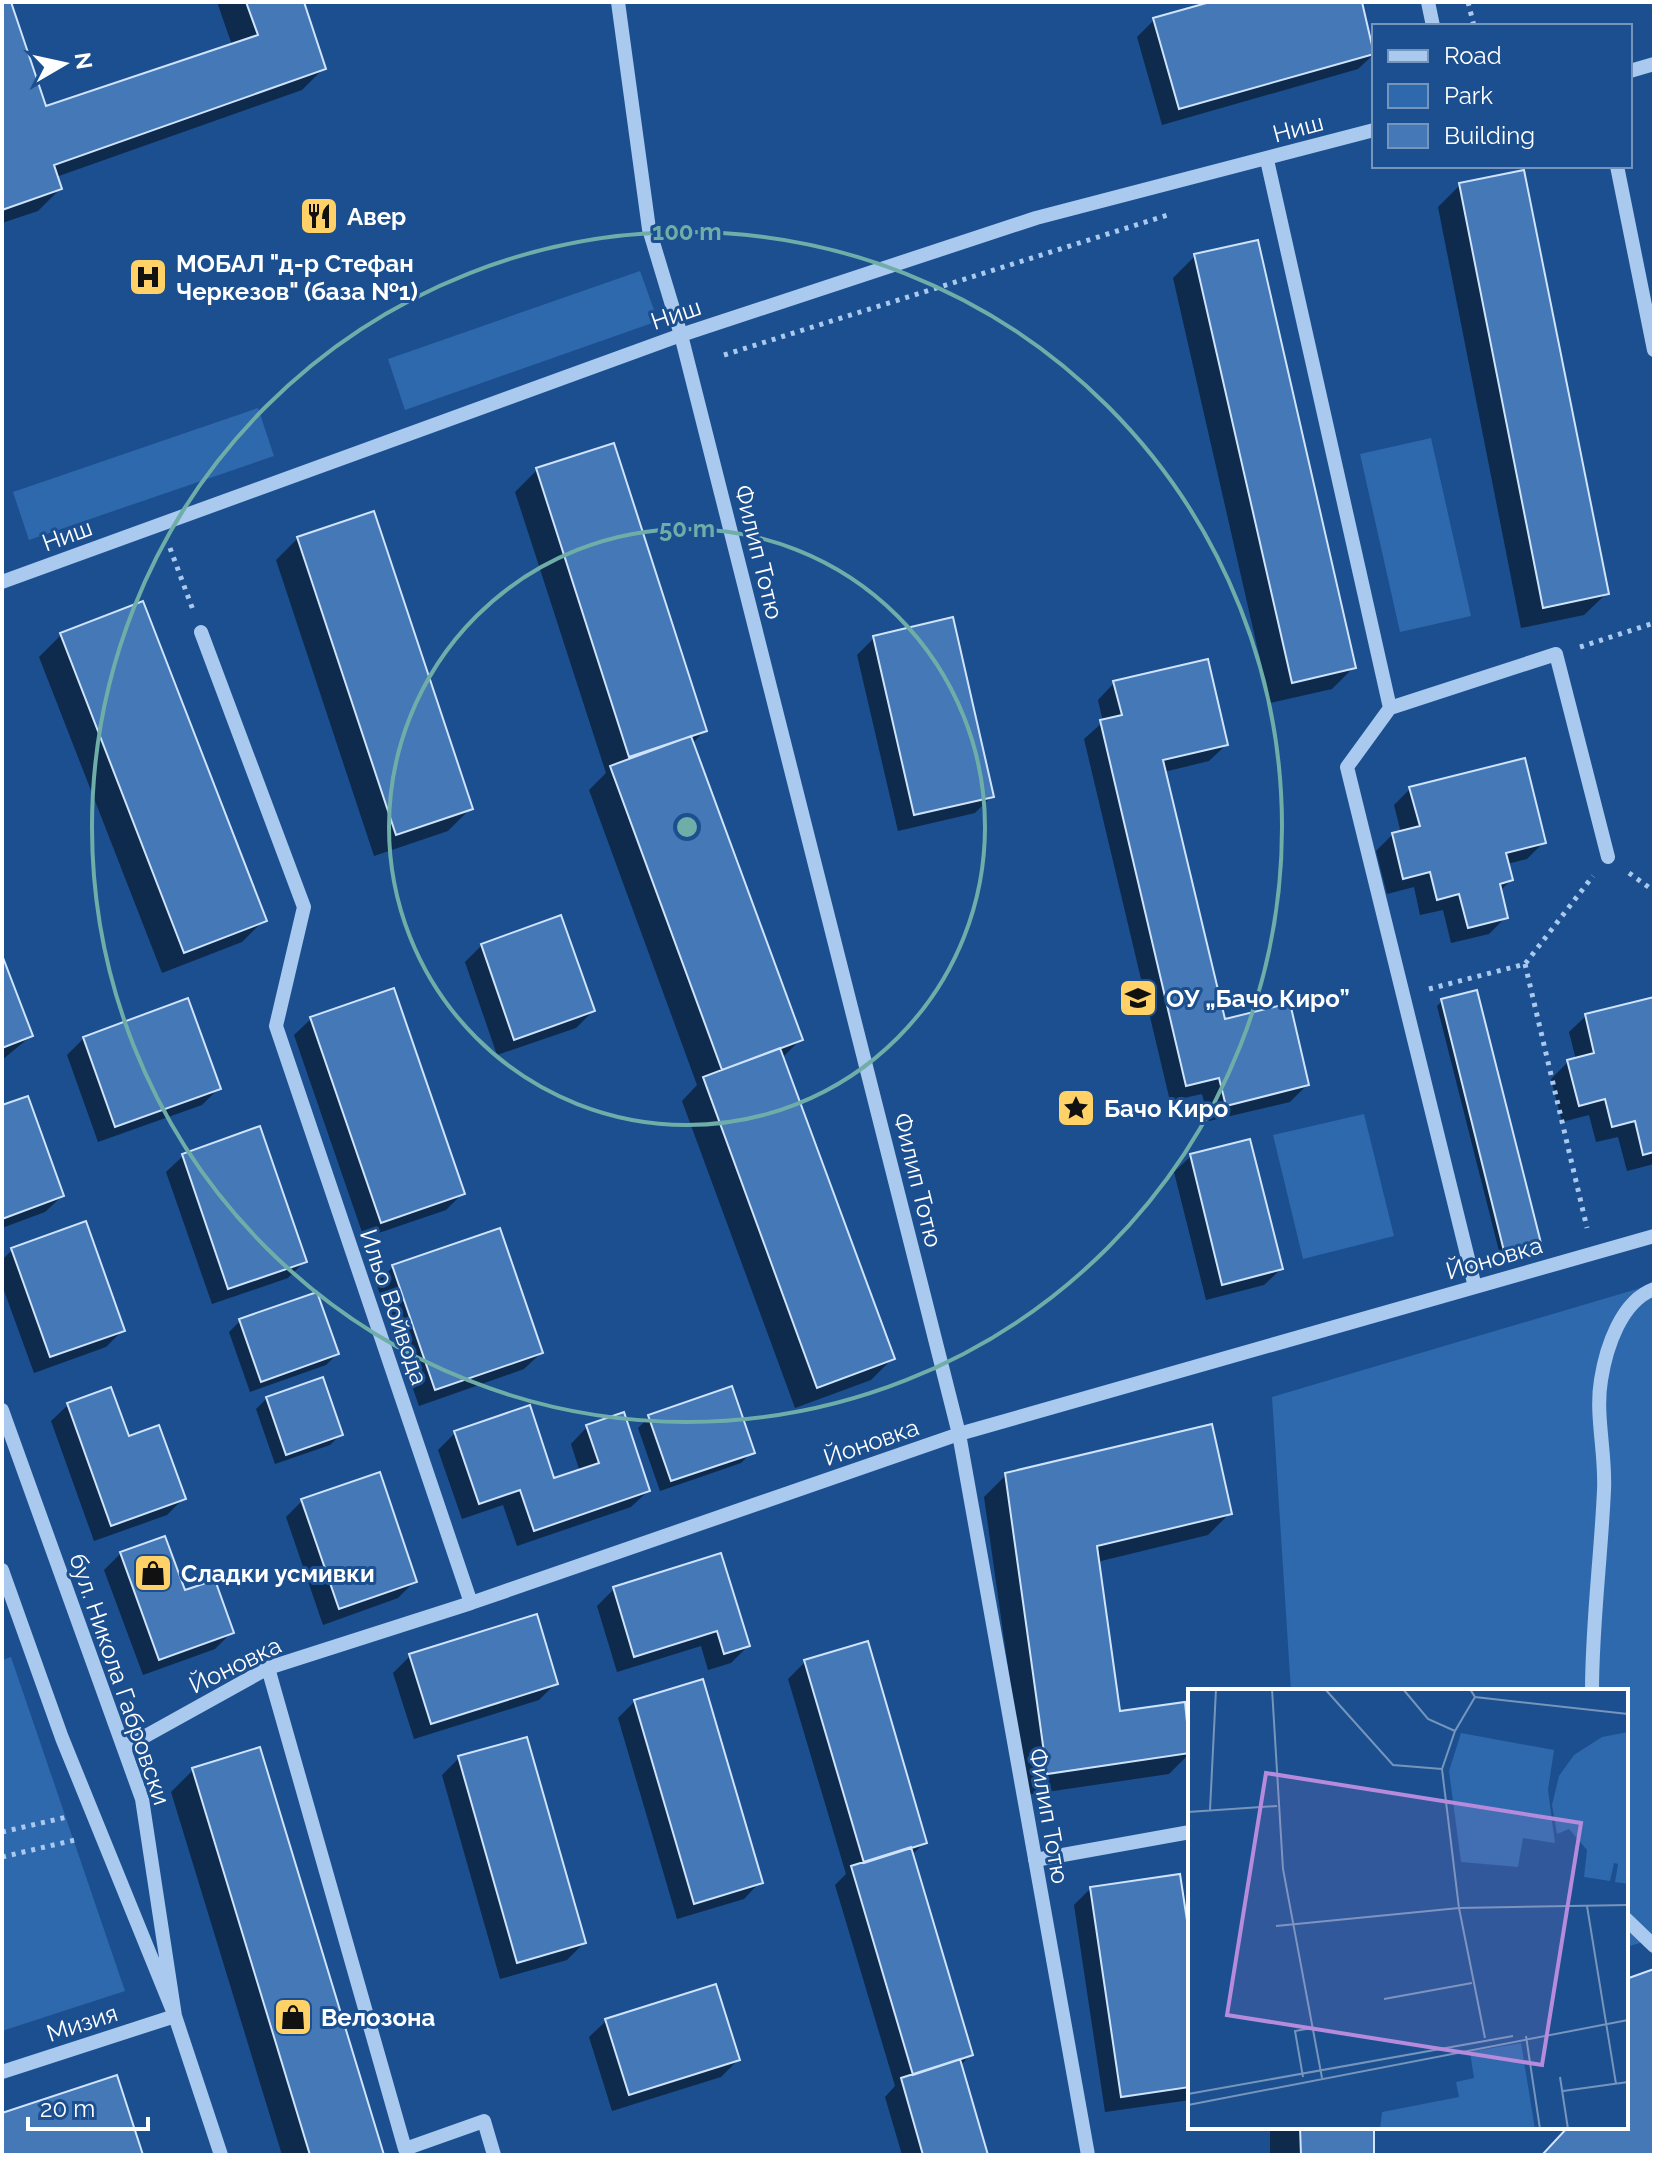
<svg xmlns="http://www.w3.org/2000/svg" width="1656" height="2157" viewBox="0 0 1656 2157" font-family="Raleway,sans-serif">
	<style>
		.green { fill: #2e69ad }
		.shadow { fill: #0007 }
		.building { fill: #4478b7; stroke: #cfe3fa; stroke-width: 2 }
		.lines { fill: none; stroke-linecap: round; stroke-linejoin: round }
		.path { stroke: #a9c9ee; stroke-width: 5; stroke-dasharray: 4 6; stroke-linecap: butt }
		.minor { stroke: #a9c9ee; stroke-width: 14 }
		.ring { fill: none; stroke: #6fada8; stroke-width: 4 }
		.labels { text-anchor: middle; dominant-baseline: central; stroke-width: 6; stroke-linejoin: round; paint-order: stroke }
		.street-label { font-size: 24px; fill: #fff; stroke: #1b4f8f }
		.poi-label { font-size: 24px; font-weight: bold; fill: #fff; stroke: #1b4f8f; text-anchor: start }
		.inset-road { fill: none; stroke: #7695bc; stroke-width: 2 }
		.view { fill: #b68bdc; fill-opacity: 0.15; stroke: #b68bdc; stroke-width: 4 }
		.inset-edge { fill: none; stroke: #fff; stroke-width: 4 }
		.centre { fill: #6fada8; stroke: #1b4f8f; stroke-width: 4 }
		.ring-label { font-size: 24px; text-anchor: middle; font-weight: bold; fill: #6fada8; stroke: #1b4f8f; stroke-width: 6; stroke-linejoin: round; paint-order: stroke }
	</style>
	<rect width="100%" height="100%" fill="#1b4f8f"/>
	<path class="green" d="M 640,271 L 658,321 L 405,410 L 388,359 Z
		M 258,408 L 274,456 L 29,540 L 13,492 Z
		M 1431,438 L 1471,616 L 1400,632 L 1360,454 Z
		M 1364,1114 L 1394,1236 L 1303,1259 L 1273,1135 Z
		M 1654,1284 L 1654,1939 L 1626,1947 L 1626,1691 L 1291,1691 L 1272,1397 Z
		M 11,1657 L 125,1991 L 2,2031 L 2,1660 Z"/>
	<path class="shadow" d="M 2,2 L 9,2 L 45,109 L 232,45 L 217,2 L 302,2 L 324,68 L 302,90 L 56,177 L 60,189 L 38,211 L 2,223 Z
		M 1218,2 L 1360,2 L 1374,54 L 1358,69 L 1162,125 L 1137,37 L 1154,20 Z
		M 1460,185 L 1607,593 L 1584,615 L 1521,628 L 1438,207 Z
		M 1195,256 L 1354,667 L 1332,689 L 1270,703 L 1173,278 Z
		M 537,470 L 705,730 L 692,744 L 800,1040 L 782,1058 L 893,1358 L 871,1380 L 795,1408 L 682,1101 L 697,1085 L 589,790 L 606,773 L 515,492 Z
		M 298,538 L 470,809 L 448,831 L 374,856 L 276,560 Z
		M 61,635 L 264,920 L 242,942 L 162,973 L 39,657 Z
		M 874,638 L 992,796 L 975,813 L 898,831 L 857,655 Z
		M 1114,683 L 1226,745 L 1209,761 L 1164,772 L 1223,1021 L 1307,1085 L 1290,1102 L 1209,1121 L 1202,1094 L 1170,1101 L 1084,739 L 1103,722 L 1098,700 Z
		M 1410,789 L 1543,843 L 1527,859 L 1507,864 L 1511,880 L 1500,891 L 1506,917 L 1489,934 L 1451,943 L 1443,910 L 1420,915 L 1414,887 L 1387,894 L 1376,851 L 1393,834 L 1401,833 L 1394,805 Z
		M 482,945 L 593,1011 L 576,1028 L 497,1055 L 465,962 Z
		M 2,960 L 31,1036 L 2,1060 Z
		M 1654,999 L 1654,1164 L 1627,1171 L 1618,1137 L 1596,1142 L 1589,1115 L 1562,1122 L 1551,1079 L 1568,1062 L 1576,1060 L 1569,1032 L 1586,1016 Z
		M 1442,1001 L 1540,1250 L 1535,1255 L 1502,1263 L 1437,1006 Z
		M 311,1019 L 462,1194 L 446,1210 L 364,1238 L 294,1035 Z
		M 84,1038 L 219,1088 L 202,1105 L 98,1142 L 67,1055 Z
		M 2,1107 L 62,1196 L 45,1212 L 2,1228 Z
		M 183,1156 L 305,1261 L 288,1278 L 212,1304 L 166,1172 Z
		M 1191,1156 L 1281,1269 L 1264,1285 L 1206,1300 L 1174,1172 Z
		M 12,1250 L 123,1330 L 106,1347 L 34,1373 L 2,1285 L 2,1260 Z
		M 393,1267 L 541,1353 L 524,1369 L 419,1406 L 376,1283 Z
		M 316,1295 L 337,1354 L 326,1365 L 250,1392 L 229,1332 L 240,1321 Z
		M 267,1398 L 341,1434 L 330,1445 L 275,1464 L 256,1409 Z
		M 68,1405 L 128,1439 L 184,1498 L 167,1515 L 94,1541 L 51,1421 Z
		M 649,1417 L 752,1452 L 741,1463 L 660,1491 L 638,1428 Z
		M 587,1427 L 648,1491 L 631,1507 L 517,1546 L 503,1505 L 462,1519 L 438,1450 L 455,1433 L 553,1480 L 580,1472 L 571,1444 Z
		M 1006,1475 L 1230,1513 L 1208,1535 L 1097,1562 L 1118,1714 L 1184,1704 L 1190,1753 L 1169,1774 L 1026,1795 L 984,1497 Z
		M 302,1501 L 415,1581 L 398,1598 L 323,1625 L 286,1517 Z
		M 121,1553 L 184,1593 L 232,1632 L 215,1649 L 143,1675 L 104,1570 Z
		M 720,1556 L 748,1646 L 731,1663 L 708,1670 L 701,1646 L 617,1672 L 597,1606 L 614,1589 Z
		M 410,1656 L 555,1684 L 539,1700 L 414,1739 L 393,1673 Z
		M 805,1662 L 925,1842 L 911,1856 L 970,2055 L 960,2066 L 986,2155 L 902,2155 L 885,2097 L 895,2086 L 835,1885 L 846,1874 L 788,1679 Z
		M 635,1701 L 760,1882 L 744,1899 L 677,1919 L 618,1718 Z
		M 459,1758 L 584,1943 L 567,1960 L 500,1979 L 442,1775 Z
		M 193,1770 L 383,2155 L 282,2155 L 171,1792 Z
		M 1091,1888 L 1190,1953 L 1190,2100 L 1105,2112 L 1074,1905 Z
		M 606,2021 L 738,2060 L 721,2077 L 612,2111 L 589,2037 Z
		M 1270,2127 L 1372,2127 L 1372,2155 L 1270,2155 Z"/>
	<path class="building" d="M 2,2 L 11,2 L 46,106 L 258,35 L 246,2 L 304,2 L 326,69 L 54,165 L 62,189 L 2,210 Z
		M 1210,2 L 1362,2 L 1374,54 L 1179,109 L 1153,18 Z
		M 1524,170 L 1609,594 L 1543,608 L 1459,183 Z
		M 1258,240 L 1356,668 L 1292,683 L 1194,254 Z
		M 614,443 L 707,731 L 629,757 L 536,468 Z
		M 374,511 L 473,809 L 396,835 L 297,537 Z
		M 143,601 L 267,921 L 184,953 L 60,633 Z
		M 953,617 L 994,797 L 914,815 L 873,636 Z
		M 1208,659 L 1228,745 L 1163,760 L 1225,1019 L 1290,1003 L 1309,1085 L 1226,1106 L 1219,1078 L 1186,1086 L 1100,720 L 1122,715 L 1113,681 Z
		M 691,736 L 803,1040 L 722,1070 L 610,766 Z
		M 1525,758 L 1546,843 L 1506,853 L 1513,880 L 1500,884 L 1508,918 L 1468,928 L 1459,894 L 1437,900 L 1430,872 L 1403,879 L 1392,833 L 1420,826 L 1409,787 Z
		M 561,915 L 595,1011 L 514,1040 L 481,944 Z
		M 2,955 L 33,1036 L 2,1048 Z
		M 394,988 L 465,1194 L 381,1223 L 310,1017 Z
		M 1477,990 L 1543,1251 L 1506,1259 L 1441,999 Z
		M 1654,997 L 1654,1152 L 1643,1155 L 1635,1121 L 1612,1127 L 1605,1099 L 1579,1106 L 1567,1060 L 1594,1053 L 1585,1014 Z
		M 188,998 L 221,1089 L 115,1127 L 83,1037 Z
		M 780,1048 L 895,1359 L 817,1388 L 703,1077 Z
		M 28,1096 L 64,1196 L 2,1219 L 2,1105 Z
		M 260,1126 L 307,1262 L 228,1289 L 182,1154 Z
		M 1250,1139 L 1283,1269 L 1222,1285 L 1190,1154 Z
		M 86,1221 L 125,1331 L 50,1357 L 11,1248 Z
		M 500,1228 L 543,1353 L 435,1390 L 392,1265 Z
		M 317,1292 L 339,1354 L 261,1382 L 239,1319 Z
		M 323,1377 L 343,1435 L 286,1455 L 266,1397 Z
		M 732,1386 L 755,1453 L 671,1481 L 648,1415 Z
		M 111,1387 L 129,1436 L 159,1425 L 186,1499 L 111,1526 L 67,1403 Z
		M 530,1405 L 554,1478 L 599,1463 L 586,1425 L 624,1412 L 650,1491 L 534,1531 L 520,1490 L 479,1504 L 454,1431 Z
		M 1212,1424 L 1232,1514 L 1097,1546 L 1120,1711 L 1185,1702 L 1190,1753 L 1047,1774 L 1005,1473 Z
		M 380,1472 L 417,1582 L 339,1609 L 301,1499 Z
		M 165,1536 L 185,1590 L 215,1580 L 234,1633 L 159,1660 L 120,1552 Z
		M 721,1553 L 750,1646 L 724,1654 L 717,1631 L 634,1657 L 613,1587 Z
		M 537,1614 L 558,1684 L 431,1724 L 409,1654 Z
		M 868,1641 L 927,1843 L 864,1863 L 804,1660 Z
		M 703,1679 L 763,1883 L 694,1904 L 634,1700 Z
		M 527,1737 L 586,1943 L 517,1963 L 458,1756 Z
		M 260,1747 L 384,2155 L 310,2155 L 192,1768 Z
		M 911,1847 L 973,2055 L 913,2075 L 851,1866 Z
		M 1180,1874 L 1190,1940 L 1190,2087 L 1121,2097 L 1090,1887 Z
		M 1654,1969 L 1654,2155 L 1542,2155 L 1568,2127 L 1626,2127 L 1626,1979 Z
		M 716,1984 L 740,2060 L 629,2095 L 605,2019 Z
		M 960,2059 L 988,2155 L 923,2155 L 901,2078 Z
		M 117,2075 L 143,2155 L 2,2155 L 2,2113 Z
		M 1300,2127 L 1374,2127 L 1374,2155 L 1301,2155 Z"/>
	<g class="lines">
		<path class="path" d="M 1468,2 L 1474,26
			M 724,355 L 1168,215
			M 170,548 L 193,610
			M 1580,647 L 1654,623
			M 1629,873 L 1654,891
			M 1525,964 L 1587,1228
			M 1429,989 L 1525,964 L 1593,876
			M 2,1832 L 67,1817
			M 2,1857 L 75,1840"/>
		<path class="minor" d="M 618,2 L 649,229 L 681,335 L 959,1434 L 1088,2155
			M 1428,2 L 1433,26
			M 1630,71 L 1654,64
			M 1267,160 L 1390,708 L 1347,767 L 1475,1287
			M 1617,166 L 1654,350
			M 2,582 L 681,335 L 1036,218 L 1374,130
			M 201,632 L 304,907 L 276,1026 L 471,1603
			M 1390,708 L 1556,654 L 1608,857
			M 2,1410 L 142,1799 L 175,2016
			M 2,1570 L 62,1738 L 175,2016 L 221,2155
			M 268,1668 L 405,2149 L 484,2121 L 494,2155
			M 1592,1691 C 1592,1624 1601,1557 1604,1490 C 1606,1454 1595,1415 1601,1380 C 1606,1348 1621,1301 1654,1289
			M 124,1748 L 268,1668 L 471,1603 L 959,1434 L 1654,1236
			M 1035,1860 L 1190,1832
			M 1626,1919 L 1654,1946
			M 2,2072 L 175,2016"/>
	</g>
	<g class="ring">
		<circle cx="687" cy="827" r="298"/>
		<circle cx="687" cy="827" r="595"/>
	</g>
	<defs>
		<g id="restaurant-square" transform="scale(2)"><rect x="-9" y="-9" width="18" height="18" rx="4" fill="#ffd166" stroke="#1b4f8f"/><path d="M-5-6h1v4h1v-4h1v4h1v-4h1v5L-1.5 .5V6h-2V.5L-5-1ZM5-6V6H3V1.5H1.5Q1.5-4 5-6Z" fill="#111"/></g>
		<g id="hospital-square" transform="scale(2)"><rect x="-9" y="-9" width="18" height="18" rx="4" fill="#ffd166" stroke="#1b4f8f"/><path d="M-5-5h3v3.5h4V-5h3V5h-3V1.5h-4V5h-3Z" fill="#111"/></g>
		<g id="school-square" transform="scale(2)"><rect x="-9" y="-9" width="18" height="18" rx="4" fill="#ffd166" stroke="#1b4f8f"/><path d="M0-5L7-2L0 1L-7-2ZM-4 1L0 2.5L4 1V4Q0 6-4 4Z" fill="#111"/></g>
		<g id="sight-square" transform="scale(2)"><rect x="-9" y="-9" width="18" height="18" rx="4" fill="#ffd166" stroke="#1b4f8f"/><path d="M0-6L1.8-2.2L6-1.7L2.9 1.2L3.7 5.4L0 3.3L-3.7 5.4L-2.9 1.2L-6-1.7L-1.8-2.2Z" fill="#111"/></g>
		<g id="shop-square" transform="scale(2)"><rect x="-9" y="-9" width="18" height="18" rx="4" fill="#ffd166" stroke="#1b4f8f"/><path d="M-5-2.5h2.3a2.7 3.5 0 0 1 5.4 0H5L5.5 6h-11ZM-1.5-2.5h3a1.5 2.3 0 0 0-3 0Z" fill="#111"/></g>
	</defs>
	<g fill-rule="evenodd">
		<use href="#restaurant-square" x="319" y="216"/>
		<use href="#hospital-square" x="148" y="277"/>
		<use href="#school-square" x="1138" y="998"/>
		<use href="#sight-square" x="1076" y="1108"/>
		<use href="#shop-square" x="153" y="1573"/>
		<use href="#shop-square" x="293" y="2017"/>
	</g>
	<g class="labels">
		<g class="street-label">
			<text transform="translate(1298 128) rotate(-15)">Ниш</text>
			<text transform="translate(676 314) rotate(-19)">Ниш</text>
			<text transform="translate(67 535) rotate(-20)">Ниш</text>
			<text transform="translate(759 552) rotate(76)">Филип Тотю</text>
			<text transform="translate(918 1180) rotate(76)">Филип Тотю</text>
			<text transform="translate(1494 1258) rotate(-16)">Йоновка</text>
			<text transform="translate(394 1307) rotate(71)">Ильо Войвода</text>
			<text transform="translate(871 1442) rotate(-19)">Йоновка</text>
			<text transform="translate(235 1665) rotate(-26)">Йоновка</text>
			<text transform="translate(120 1679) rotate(71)">бул. Никола Габровски</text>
			<text transform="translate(1049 1816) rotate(80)">Филип Тотю</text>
			<text transform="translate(82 2023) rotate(-18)">Мизия</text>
		</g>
		<g class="poi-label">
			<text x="347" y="216">Авер</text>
			<text x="176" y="263">МОБАЛ "д-р Стефан<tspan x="176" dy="28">Черкезов" (база №1)</tspan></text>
			<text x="1166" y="998">ОУ „Бачо Киро”</text>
			<text x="1104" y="1108">Бачо Киро</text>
			<text x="181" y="1573">Сладки усмивки</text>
			<text x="321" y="2017">Велозона</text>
		</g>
	</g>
	<g transform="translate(1188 1689)">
		<rect width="440" height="440" fill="#1b4f8f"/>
		<path d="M 440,43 L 440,195 L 427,193 L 430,175 L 426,174 L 422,192 L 396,188 L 399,161 L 381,140 L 369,145 L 364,116 L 371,87 L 386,66 L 414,48 ZM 273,44 L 366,61 L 360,101 L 367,154 L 335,149 L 330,178 L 273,173 L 261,82 ZM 333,354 L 347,440 L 192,440 L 194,423 L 271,408 L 268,393 L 286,389 L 282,363 Z" fill="#2e69ad"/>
		<path class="inset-road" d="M 84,0 L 95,180 L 134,389M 137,0 L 205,76 L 254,80M 215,0 L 240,30 L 267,42M 282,0 L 287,8 L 440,25M 287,8 L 267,42 L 254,80 L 271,219 L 297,349M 22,121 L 28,0M 0,123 L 89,117M 399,217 L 428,395M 88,237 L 271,219 L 440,216M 196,310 L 284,294M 338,347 L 352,440M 115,388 L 107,342 L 124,339M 372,388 L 380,440M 375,402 L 440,393M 0,405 L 325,347M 0,416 L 440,331"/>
		<path class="view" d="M 78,84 L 393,134 L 354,376 L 39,326 Z"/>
		<rect width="440" height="440" class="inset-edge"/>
	</g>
	<circle cx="687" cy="827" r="12" class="centre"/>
	<g class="ring-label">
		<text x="687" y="240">100 m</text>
		<text x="687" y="537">50 m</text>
	</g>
	<rect width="1656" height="2157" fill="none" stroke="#ffffff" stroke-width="8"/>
	<rect x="1372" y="24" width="260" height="144" fill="#1b4f8f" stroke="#7695bc" stroke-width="2"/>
	<rect x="1388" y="50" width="40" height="12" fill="#a9c9ee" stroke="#7695bc" stroke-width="2"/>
	<text x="1444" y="64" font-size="24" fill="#ffffff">Road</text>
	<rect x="1388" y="84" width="40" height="24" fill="#2e69ad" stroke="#7695bc" stroke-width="2"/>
	<text x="1444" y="104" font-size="24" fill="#ffffff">Park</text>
	<rect x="1388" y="124" width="40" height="24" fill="#4478b7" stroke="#7695bc" stroke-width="2"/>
	<text x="1444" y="144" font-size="24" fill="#ffffff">Building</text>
	<g transform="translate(64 64) rotate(81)" stroke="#1b4f8f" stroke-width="6" paint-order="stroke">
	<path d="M0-6L14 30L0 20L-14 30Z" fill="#ffffff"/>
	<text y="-12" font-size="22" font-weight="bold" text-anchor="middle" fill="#ffffff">N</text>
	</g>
	<path d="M28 2117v12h120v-12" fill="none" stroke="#ffffff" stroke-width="4"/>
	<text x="40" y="2117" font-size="24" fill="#ffffff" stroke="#1b4f8f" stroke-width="6" paint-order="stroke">20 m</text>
</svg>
